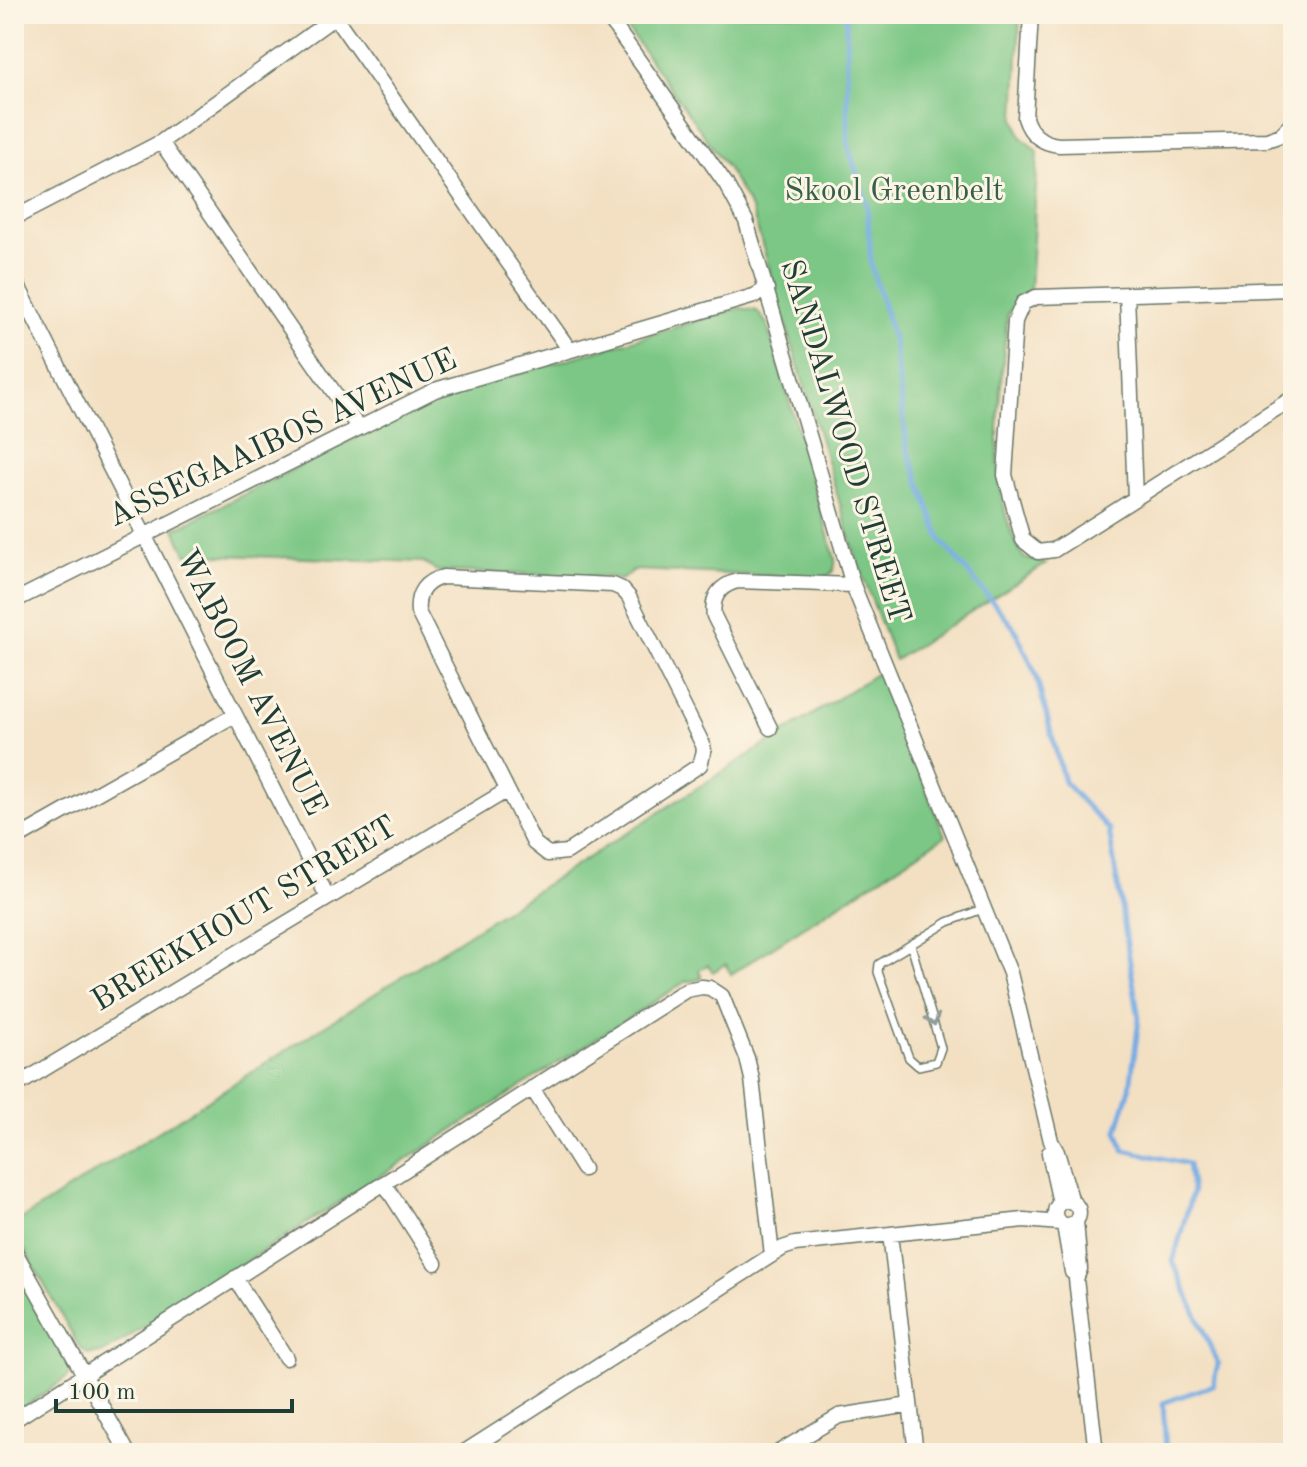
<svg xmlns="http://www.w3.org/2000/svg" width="1307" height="1467" viewBox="0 0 1307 1467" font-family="'Old Standard TT',serif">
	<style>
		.green { fill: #7bc785; stroke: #4d825c; stroke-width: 2 }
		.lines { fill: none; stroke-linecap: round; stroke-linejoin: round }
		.stream { stroke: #75abe3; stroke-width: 5 }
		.service-casing { stroke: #697666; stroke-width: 10 }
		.minor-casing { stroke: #697666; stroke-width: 17 }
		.service { stroke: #fff; stroke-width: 7 }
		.minor { stroke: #fff; stroke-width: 14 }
		.oneway { stroke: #8f9e9a }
		.labels { text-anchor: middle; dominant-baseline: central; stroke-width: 6; stroke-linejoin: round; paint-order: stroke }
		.park-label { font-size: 32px; fill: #366048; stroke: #fcf5e5 }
		.street-label { font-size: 32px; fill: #1f3d34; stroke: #fcf5e5 }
	</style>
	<rect width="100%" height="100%" fill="#fcf5e5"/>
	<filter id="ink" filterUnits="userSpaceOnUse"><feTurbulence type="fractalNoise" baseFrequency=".0125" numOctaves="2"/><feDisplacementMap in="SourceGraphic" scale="16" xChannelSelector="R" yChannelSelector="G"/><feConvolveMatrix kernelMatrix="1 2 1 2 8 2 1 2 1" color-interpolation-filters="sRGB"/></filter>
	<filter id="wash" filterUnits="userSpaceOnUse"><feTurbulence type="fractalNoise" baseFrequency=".006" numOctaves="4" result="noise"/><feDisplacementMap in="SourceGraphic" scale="32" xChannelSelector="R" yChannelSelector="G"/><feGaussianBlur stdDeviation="1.8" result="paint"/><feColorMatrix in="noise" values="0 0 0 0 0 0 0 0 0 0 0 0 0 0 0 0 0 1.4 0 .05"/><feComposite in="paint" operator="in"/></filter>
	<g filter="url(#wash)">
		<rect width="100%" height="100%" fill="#f3e0c3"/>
		<path class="green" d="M 617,14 L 1020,14 L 1015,119 L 1021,137 L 1038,152 L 1030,290 L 1018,298 L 1007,316 C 1002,392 982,490 1024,558 L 1046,564 L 895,660 L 858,564 L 752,211 L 728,169 Z
			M 740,308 L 757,311 L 767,324 L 835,559 C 836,571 830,578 818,578 L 634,570 L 621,580 L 609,577 L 437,571 L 423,562 L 186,554 L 175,529 L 431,400 Z
			M 879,672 L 945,836 L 731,974 L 726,964 L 713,972 L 708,965 L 699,970 L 702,979 L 685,982 L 103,1353 L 88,1354 L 80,1348 L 14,1231 L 14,1224 Z
			M 14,1270 L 71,1371 L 65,1379 L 14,1414 Z"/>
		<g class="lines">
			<path class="stream" d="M 846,14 L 848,146 L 867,204 L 871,265 L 894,342 L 907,448 L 941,540 L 1015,629 L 1036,675 L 1064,782 L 1109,830 L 1139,1019 L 1130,1088 L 1117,1131 L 1124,1150 L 1188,1164 L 1192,1193 L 1173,1262 L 1218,1364 L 1213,1385 L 1163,1403 L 1166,1453"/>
		</g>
	</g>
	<g filter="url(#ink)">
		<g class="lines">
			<g class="service-casing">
				<path id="service" d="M 911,945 L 941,1048 L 936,1062 L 918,1066 L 909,1058 L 878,972 L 879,964 L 948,922 L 985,908"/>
			</g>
			<g class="minor-casing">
				<path id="minor" d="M 333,14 L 569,349
					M 606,14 L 726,184 L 746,221 L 853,585 L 1010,973 L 1051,1141 L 1057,1152 L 1072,1202
					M 1031,14 L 1025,118 C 1030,134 1041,143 1059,145 L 1267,140 L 1281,135 L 1293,122
					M 161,142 L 358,427
					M 14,218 L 161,142 L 339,14
					M 14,278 L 328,898
					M 1293,289 L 1036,297 L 1023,303 L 1015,321 L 1005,475 L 1023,540 L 1038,552 L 1054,550 L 1293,398
					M 1127,294 L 1135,498
					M 443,577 L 613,585 L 622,589 L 629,597 L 703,745 L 704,751 L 700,765 L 567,852 L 548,854 L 534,843 L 418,612 C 416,593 425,581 443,577 Z
					M 14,601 L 435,390 L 754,296 L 767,289
					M 770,728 L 714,616 C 711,597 720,585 738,581 L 853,585
					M 14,840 L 235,715
					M 14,1087 L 506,791
					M 532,1088 L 583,1169
					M 1049,1153 L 1060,1203
					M 384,1183 L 435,1263
					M1055 1213a12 12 0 1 1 24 0a12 12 0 1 1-24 0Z
					M 1076,1221 L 1080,1269 L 1076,1279 L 1096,1453
					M 1064,1225 L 1072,1272
					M 890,1234 L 916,1453
					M 14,1250 L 128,1453
					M 235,1278 L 286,1358
					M 14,1420 L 686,990 L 702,987 L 710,988 L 722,996 L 747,1058 L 752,1079 L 772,1255
					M 463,1453 L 783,1248 L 795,1244 L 1024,1220 L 1060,1223
					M 777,1453 L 839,1416 L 910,1405"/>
			</g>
			<use href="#service" class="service"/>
			<use href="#minor" class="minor"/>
		</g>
		<defs><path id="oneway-chevron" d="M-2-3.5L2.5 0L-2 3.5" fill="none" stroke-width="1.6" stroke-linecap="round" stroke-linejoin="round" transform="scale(2)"/></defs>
		<use class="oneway" href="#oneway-chevron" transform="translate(933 1020) rotate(74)"/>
	</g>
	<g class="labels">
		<g class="park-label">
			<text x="894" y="192">Skool Greenbelt</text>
		</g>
		<g class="street-label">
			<text transform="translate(283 439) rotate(-25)">ASSEGAAIBOS AVENUE</text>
			<text transform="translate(844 442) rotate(73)">SANDALWOOD STREET</text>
			<text transform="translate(250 683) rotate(63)">WABOOM AVENUE</text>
			<text transform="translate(245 915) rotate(-31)">BREEKHOUT STREET</text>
		</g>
	</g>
	<rect width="1307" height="1467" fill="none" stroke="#fcf5e5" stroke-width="48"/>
	<path d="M56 1399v12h236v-12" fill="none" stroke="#1f3d34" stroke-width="4"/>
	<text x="68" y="1399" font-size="24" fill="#1f3d34" stroke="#fcf5e5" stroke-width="6" paint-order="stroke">100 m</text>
</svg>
